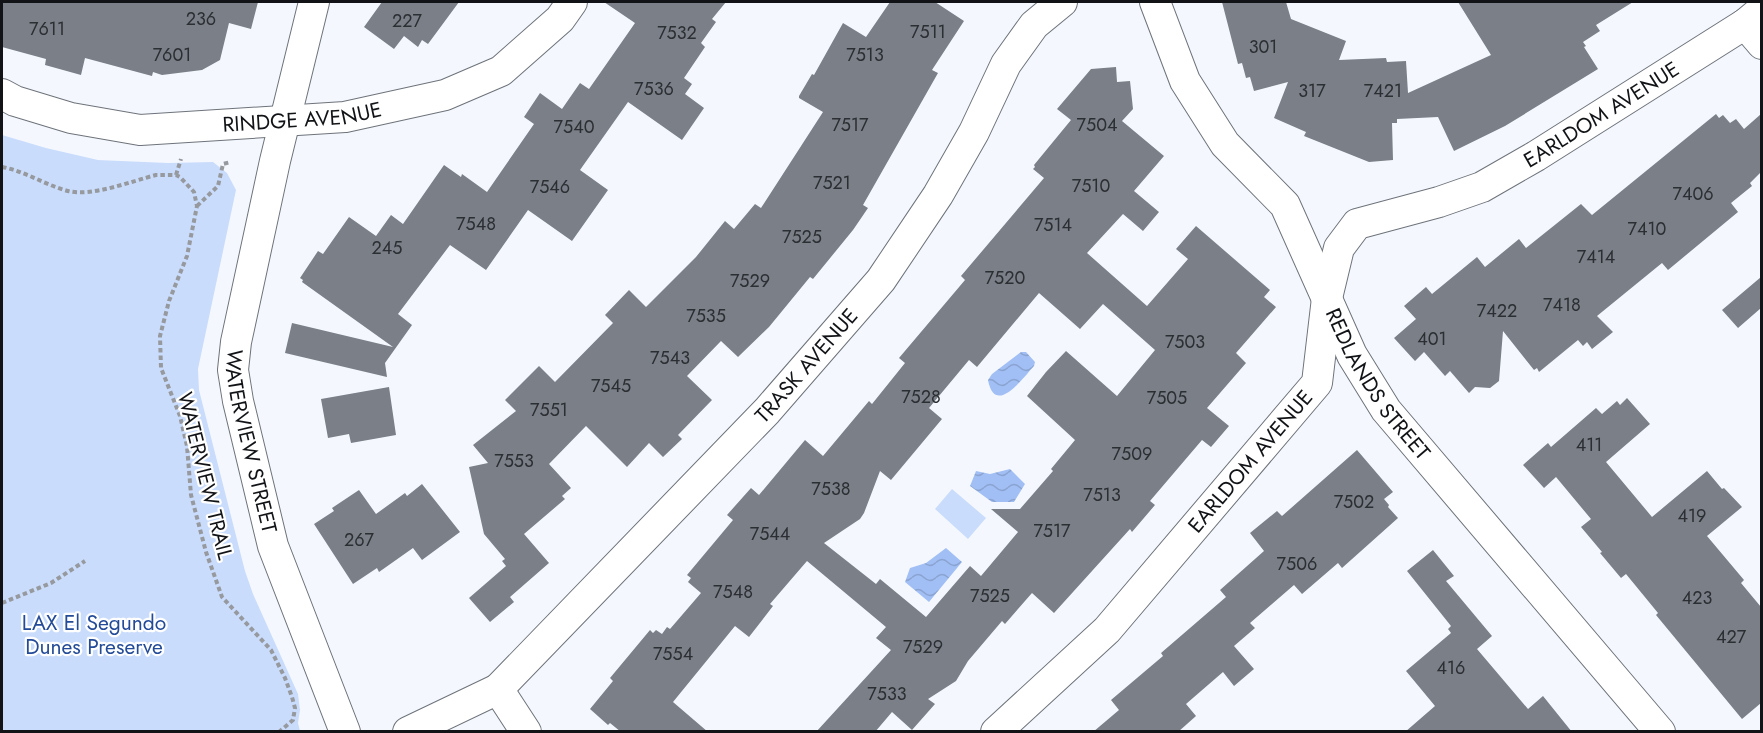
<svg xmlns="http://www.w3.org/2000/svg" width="1763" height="733" viewBox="0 0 1763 733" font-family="Jost,sans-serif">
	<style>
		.green { fill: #cadcfc }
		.water { fill: url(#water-waves) }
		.building { fill: #7a7f88; fill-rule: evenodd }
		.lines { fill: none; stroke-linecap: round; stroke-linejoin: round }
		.minor-casing { stroke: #6e737b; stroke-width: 32 }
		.path { stroke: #96999e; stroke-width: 4; stroke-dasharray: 4.5 3; stroke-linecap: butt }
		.minor { stroke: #fff; stroke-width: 30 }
		.labels { text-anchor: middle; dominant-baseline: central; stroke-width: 4.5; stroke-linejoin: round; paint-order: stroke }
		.number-label { font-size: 18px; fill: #2b2e32 }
		.street-label { font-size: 21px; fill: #111316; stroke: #fff }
		.park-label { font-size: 21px; fill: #234b98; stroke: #fff }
	</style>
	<defs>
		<pattern id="water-waves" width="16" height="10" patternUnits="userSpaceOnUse" patternTransform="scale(1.5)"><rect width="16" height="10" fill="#a1bff5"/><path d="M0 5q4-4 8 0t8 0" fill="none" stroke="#8aa3d1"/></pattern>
	</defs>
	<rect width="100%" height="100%" fill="#f4f8fe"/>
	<path class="green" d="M 2,135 L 46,148 L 98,160 L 168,163 L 213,162 L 227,173 L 236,190 L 198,369 L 199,390 L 245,571 L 253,594 L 298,694 L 300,710 L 298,723 L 300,731 L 2,731 Z
		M 952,489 L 986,518 L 968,539 L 935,509 Z"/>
	<path class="water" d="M 1021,352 L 1026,352 L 1035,362 L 1034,366 C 1023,378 995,417 988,380 L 992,374 Z
		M 1010,469 L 1025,484 L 1014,502 L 992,502 L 970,486 L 976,471 L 990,474 Z
		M 946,548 L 962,562 L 929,602 L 905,582 L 910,568 L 926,563 Z"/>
	<path class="building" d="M 2,2 L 258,2 L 251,29 L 229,23 L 220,60 L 202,70 L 162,75 L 153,72 L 152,76 L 85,58 L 81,75 L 45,65 L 46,59 L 2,47 Z
		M 382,2 L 459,2 L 428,44 L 422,40 L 418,47 L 404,36 L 394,49 L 364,27 Z
		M 604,2 L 726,2 L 712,19 L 716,22 L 701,43 L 705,47 L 684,78 L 692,84 L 685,94 L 704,108 L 682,140 L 628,102 L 580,170 L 608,190 L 572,241 L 528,210 L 486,270 L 450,245 L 398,314 L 412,325 L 385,363 L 387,377 L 285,353 L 292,323 L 393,347 L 302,282 L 303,280 L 300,278 L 318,251 L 323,254 L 349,217 L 376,236 L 391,215 L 403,224 L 444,165 L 461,177 L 462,174 L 487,192 L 534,124 L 524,117 L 540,93 L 562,109 L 580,83 L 589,89 L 635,23 Z
		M 890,2 L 935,2 L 964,21 L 932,70 L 938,73 L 863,205 L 868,208 L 853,230 L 813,279 L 810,277 L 769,327 L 738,357 L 721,341 L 687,376 L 712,400 L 678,435 L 682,439 L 663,457 L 649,443 L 627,467 L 586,426 L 549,464 L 571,488 L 562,496 L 565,499 L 524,534 L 549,563 L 510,597 L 514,602 L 490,622 L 469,598 L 506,566 L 502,561 L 505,559 L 484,534 L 469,467 L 488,463 L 473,445 L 516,411 L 505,400 L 539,366 L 555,382 L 613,323 L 605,315 L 629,290 L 646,307 L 696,257 L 725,221 L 734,229 L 755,204 L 761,208 L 823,112 L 799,98 L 799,96 L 812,74 L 814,75 L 843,23 L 866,37 Z
		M 1222,2 L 1286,2 L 1291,19 L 1346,41 L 1339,60 L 1386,58 L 1387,62 L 1406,61 L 1408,93 L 1491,55 L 1458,2 L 1633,2 L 1596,25 L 1600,31 L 1583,42 L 1586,46 L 1584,47 L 1598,69 L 1505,126 L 1454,151 L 1438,117 L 1397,119 L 1397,123 L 1392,123 L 1393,160 L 1369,162 L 1304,136 L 1306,132 L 1274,118 L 1288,82 L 1254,91 L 1250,77 L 1246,78 L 1242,63 L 1238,64 Z
		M 1116,67 L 1117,82 L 1130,81 L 1133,109 L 1122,121 L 1164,156 L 1134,191 L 1159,212 L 1143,231 L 1123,214 L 1087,253 L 1147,306 L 1188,259 L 1176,249 L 1196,226 L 1270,290 L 1264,297 L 1276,307 L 1236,353 L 1246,363 L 1207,408 L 1229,426 L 1211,447 L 1202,440 L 1150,501 L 1155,505 L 1132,532 L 1130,529 L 1054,613 L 1032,593 L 1005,624 L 1002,621 L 968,661 L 956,681 L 928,699 L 935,704 L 912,730 L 892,712 L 875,732 L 816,732 L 891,650 L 876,638 L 886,627 L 807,561 L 770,604 L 773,606 L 749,637 L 735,626 L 673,702 L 708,732 L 621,732 L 610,723 L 608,725 L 590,709 L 613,681 L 610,678 L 650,630 L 653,633 L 656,630 L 662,634 L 667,627 L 670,629 L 701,593 L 688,582 L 691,578 L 687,575 L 733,520 L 727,515 L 751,488 L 759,495 L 805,440 L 823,456 L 869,401 L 872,404 L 905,363 L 899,358 L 965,280 L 961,276 L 1044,178 L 1033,169 L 1035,167 L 1034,165 L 1071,120 L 1057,109 L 1091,69 ZM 1039,293 L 1080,329 L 1103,304 L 1155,350 L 1117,396 L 1066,351 L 1046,372 L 1027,396 L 1075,440 L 1051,469 L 1053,471 L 1020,509 L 991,509 L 1018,532 L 981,576 L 970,566 L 926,617 L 880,579 L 876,584 L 824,543 L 860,519 L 864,513 L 880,471 L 891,480 L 942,419 L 929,408 L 969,360 L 977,367 Z
		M 1716,114 L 1719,118 L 1723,115 L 1730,123 L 1736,119 L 1744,129 L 1761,114 L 1761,172 L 1750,183 L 1752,186 L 1731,203 L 1738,212 L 1668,270 L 1662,263 L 1597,316 L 1613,332 L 1592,349 L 1587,342 L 1583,346 L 1578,340 L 1539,372 L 1537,368 L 1534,370 L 1503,331 L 1499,381 L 1490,388 L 1475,387 L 1469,393 L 1450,371 L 1445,376 L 1424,352 L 1415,361 L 1394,338 L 1416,319 L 1404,306 L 1426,287 L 1432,294 L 1477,257 L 1485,267 L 1519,239 L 1526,248 L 1581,204 L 1592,215 Z
		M 1761,277 L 1761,308 L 1738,328 L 1722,310 Z
		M 389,387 L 396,435 L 351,443 L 349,434 L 328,438 L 321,399 Z
		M 1627,398 L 1650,424 L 1606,462 L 1652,517 L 1707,471 L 1722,489 L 1724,488 L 1742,507 L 1707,536 L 1744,580 L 1741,583 L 1761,607 L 1761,703 L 1742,719 L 1656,615 L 1658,613 L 1626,574 L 1621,578 L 1600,553 L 1602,552 L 1581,527 L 1591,519 L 1556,477 L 1544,488 L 1523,465 L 1548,443 L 1551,447 L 1596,408 L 1602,414 L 1617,401 L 1620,405 Z
		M 1357,450 L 1393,492 L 1384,499 L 1389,505 L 1388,507 L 1398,518 L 1342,568 L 1338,563 L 1302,594 L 1294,585 L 1250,623 L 1255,628 L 1234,646 L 1254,669 L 1234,686 L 1223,672 L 1186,704 L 1196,716 L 1178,732 L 1093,732 L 1119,710 L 1111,700 L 1163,656 L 1161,653 L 1226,597 L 1220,590 L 1264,551 L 1250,533 L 1277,511 L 1282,516 Z
		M 422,484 L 460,532 L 422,560 L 413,548 L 379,572 L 377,568 L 353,584 L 314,524 L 334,511 L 332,508 L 359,490 L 376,514 L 405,493 L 407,496 Z
		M 1433,550 L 1454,576 L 1446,581 L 1492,636 L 1477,649 L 1528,709 L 1543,696 L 1572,732 L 1405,732 L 1435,706 L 1406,671 L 1451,633 L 1448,629 L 1451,626 L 1407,571 Z"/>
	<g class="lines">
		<g class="minor-casing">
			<g id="minor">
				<path id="s1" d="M 314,2 L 275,161 L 236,342 L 233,370 L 238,401 L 273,546 L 345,732"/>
				<path id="s2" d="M 1155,2 L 1185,81 L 1225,144 L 1285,205 L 1352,355 L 1386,410 L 1660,732"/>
				<path d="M 1745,24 L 1762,44"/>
				<path id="s3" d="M 2,94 L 15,101 L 71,118 L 140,130 L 345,117 L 445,95 L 501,71 L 560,19 L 572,2"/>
				<path id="s4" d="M 498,689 L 767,411 L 881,280 L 938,195 L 974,132 L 1006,64 L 1034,25 L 1062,2"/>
				<path d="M 408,732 L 498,689 L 526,732"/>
				<path id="s5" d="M 996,732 L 1107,630 L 1317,383 L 1327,298 L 1339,248 L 1357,224 L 1439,202 L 1482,187 L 1536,156 L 1745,24 L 1762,10"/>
			</g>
		</g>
		<path class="path" d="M 2,167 C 25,171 45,185 68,191 C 92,197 132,181 156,175 L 176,175 L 180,177 L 194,192 L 197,206 L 187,256 L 169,301 L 160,336 L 161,368 L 180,416 L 187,446 L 191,495 L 206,552 L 222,597 L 271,650 L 285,678 L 292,697 L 295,708 L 293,720 L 279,732
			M 176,175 L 181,159
			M 197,206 L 218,186 L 223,164 L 231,162
			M 2,603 L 51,583 L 85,561"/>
		<use href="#minor" class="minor"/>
	</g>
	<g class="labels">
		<g class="number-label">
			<text x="201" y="19">236</text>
			<text x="407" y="21">227</text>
			<text x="47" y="29">7611</text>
			<text x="928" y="32">7511</text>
			<text x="677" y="33">7532</text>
			<text x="1263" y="47">301</text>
			<text x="172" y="55">7601</text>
			<text x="865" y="55">7513</text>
			<text x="654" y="89">7536</text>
			<text x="1312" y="91">317</text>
			<text x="1383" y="91">7421</text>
			<text x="850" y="125">7517</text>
			<text x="1097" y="125">7504</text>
			<text x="574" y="127">7540</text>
			<text x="832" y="183">7521</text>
			<text x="1091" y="186">7510</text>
			<text x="550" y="187">7546</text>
			<text x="1693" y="194">7406</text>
			<text x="476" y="224">7548</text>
			<text x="1053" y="225">7514</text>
			<text x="1647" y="229">7410</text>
			<text x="802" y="237">7525</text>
			<text x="387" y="248">245</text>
			<text x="1596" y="257">7414</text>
			<text x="1005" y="278">7520</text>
			<text x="750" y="281">7529</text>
			<text x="1562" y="305">7418</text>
			<text x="1497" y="311">7422</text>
			<text x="706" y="316">7535</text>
			<text x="1432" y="339">401</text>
			<text x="1185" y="342">7503</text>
			<text x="670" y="358">7543</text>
			<text x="611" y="386">7545</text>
			<text x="921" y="397">7528</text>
			<text x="1167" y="398">7505</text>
			<text x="549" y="410">7551</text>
			<text x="1589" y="445">411</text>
			<text x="1132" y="454">7509</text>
			<text x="514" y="461">7553</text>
			<text x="831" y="489">7538</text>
			<text x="1102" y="495">7513</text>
			<text x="1354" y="502">7502</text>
			<text x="1692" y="516">419</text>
			<text x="1052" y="531">7517</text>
			<text x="770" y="534">7544</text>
			<text x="359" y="540">267</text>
			<text x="1297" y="564">7506</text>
			<text x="733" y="592">7548</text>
			<text x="990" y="596">7525</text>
			<text x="1697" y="598">423</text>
			<text x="1731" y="637">427</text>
			<text x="923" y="647">7529</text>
			<text x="673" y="654">7554</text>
			<text x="1451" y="668">416</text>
			<text x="887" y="694">7533</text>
		</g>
		<g class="street-label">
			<text stroke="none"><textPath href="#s5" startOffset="912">EARLDOM AVENUE</textPath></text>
			<text stroke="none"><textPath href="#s3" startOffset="306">RINDGE AVENUE</textPath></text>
			<text stroke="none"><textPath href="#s4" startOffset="447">TRASK AVENUE</textPath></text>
			<text stroke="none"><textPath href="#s2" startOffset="447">REDLANDS STREET</textPath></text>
			<text stroke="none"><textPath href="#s1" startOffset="450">WATERVIEW STREET</textPath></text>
			<text stroke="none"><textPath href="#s5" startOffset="372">EARLDOM AVENUE</textPath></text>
			<text transform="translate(205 476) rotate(76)">WATERVIEW TRAIL</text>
		</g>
		<g class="park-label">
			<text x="94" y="623">LAX El Segundo<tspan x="94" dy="24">Dunes Preserve</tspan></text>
		</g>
	</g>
	<rect width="1763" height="733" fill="none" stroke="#111316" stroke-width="6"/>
</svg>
